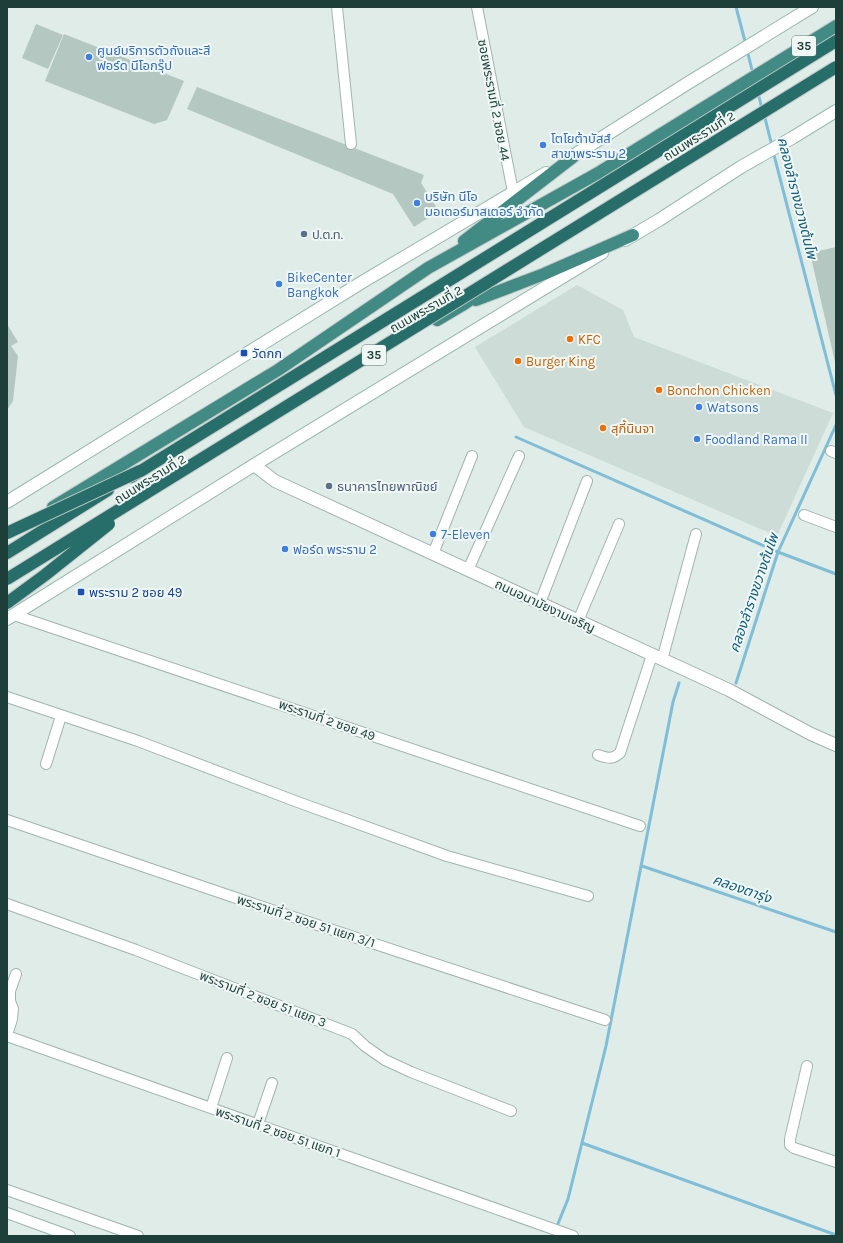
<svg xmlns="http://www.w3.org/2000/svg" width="843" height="1243" viewBox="0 0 843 1243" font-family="Karla,'Noto Sans Thai',sans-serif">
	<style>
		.built { fill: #cddcd7 }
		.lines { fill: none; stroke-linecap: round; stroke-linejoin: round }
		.stream { stroke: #80bdd7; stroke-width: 3 }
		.building { fill: #b4c7c1 }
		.minor-casing { stroke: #a1b4b0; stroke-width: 12 }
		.tertiary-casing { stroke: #a1b4b0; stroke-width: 14 }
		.secondary-casing { stroke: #9cb9b3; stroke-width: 14 }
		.trunk-casing { stroke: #c0c9c8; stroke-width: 14 }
		.motorway-casing { stroke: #c0c9c8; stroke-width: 14 }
		.minor { stroke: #fff; stroke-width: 10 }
		.tertiary { stroke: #fff; stroke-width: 12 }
		.secondary { stroke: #fff; stroke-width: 12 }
		.trunk { stroke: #428a84; stroke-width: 12 }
		.motorway { stroke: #276d69; stroke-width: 12 }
		.motorway-bridge-casing { stroke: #c0c9c8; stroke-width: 14; stroke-linecap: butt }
		.motorway-bridge { stroke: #276d69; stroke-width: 12 }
		.shop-dot { fill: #3f7fe0; stroke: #f0f8f5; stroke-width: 1.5 }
		.service-dot { fill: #5c6f8a; stroke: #f0f8f5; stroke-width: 1.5 }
		.food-dot { fill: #e8710a; stroke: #f0f8f5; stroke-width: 1.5 }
		.transit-dot { fill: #1a4fb4; stroke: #f0f8f5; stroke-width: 1.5 }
		.labels { text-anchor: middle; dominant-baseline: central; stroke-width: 4; stroke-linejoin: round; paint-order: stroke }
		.shield { fill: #f0f8f5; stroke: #5d7672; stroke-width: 1 }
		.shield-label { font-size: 12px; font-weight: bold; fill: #1e3e3a }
		.shop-label { font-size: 13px; fill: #366cbe; stroke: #f0f8f5; text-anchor: start }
		.street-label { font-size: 13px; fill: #1e3e3a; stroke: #f0f8f5 }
		.service-label { font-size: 13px; fill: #4e5e75; stroke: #f0f8f5; text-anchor: start }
		.food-label { font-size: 13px; fill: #c56008; stroke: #f0f8f5; text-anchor: start }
		.transit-label { font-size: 13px; fill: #164399; stroke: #f0f8f5; text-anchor: start }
		.water-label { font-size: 14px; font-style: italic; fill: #125d7f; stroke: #f0f8f5 }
	</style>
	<rect width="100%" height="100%" fill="#dfece8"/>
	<path class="built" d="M 577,285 L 623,310 L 634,337 L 833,413 L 777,536 L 524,427 L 475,347 Z"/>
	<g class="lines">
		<path class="stream" d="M 736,7 L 746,45
			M 747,50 L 753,74
			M 758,93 L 762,109
			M 764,114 L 772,146
			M 773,151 L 836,395
			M 516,437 L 778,552 L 836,574
			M 736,683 L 778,552 L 836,425
			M 642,866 L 836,932
			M 582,1143 L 836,1235
			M 553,1236 L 568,1199 L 606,1046 L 673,702 L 679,683"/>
	</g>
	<path class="building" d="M 36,24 L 63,35 L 48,69 L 22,58 Z
		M 64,34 L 184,81 L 167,120 L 154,124 L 45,81 Z
		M 197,87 L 424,175 L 421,183 L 439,211 L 414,227 L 393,194 L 187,109 Z
		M 836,247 L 836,362 L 835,362 L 810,253 Z
		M 7,324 L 18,342 L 11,346 L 18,356 L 13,401 L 7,410 Z"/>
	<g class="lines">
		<g class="minor-casing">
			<path id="minor" d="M 337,7 L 351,144
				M 477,7 L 513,192
				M 831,451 L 836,453
				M 804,515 L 836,527
				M 433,554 L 472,456
				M 468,570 L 519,456
				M 540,603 L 587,481
				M 14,615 L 640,826
				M 578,621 L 619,524
				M 662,660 L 696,534
				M 7,697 L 138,741 L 295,801 L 447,856 L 588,896
				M 598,755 C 608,758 612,760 620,753 L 652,655
				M 46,764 L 61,716
				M 7,820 L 248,902 L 605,1020
				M 7,904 L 136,950 L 352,1034 L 365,1046 L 385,1060 L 411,1072 L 511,1111
				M 7,1035 L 12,1019 L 13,1009 L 10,1001 L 10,991 L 16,974
				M 7,1036 L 573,1236
				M 807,1066 L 790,1139 L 790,1145 L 794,1148 L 836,1162
				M 211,1108 L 227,1058
				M 258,1124 L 272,1083
				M 7,1190 L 138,1236
				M 7,1213 L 70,1236"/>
		</g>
		<g class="tertiary-casing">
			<path id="tertiary" d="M 254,465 L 275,481 L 729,690 L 811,734 L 836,745"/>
		</g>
		<g class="secondary-casing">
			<path id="secondary" d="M 565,161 L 688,83 L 812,7
				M 625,240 L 659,220 L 741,167 L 792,138 L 836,111
				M 7,502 L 364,281 L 546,173
				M 7,619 L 254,465 L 602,253"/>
		</g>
		<g class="trunk-casing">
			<path id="trunk" d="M 464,241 L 573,157
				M 476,300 L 544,274 L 633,235
				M 437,320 L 464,304 L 484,290
				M 53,507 L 278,370 L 428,268 L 598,173 L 836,26"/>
		</g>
		<g class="motorway-casing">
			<path id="motorway" d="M 131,477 L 836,41
				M 7,553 L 108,490"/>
		</g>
		<use href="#minor" class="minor"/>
		<use href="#tertiary" class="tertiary"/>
		<use href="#secondary" class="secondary"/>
		<use href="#trunk" class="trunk"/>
		<use href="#motorway" class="motorway"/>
		<g class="motorway-bridge-casing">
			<path id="motorway-bridge" d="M 7,533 L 140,471
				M 7,579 L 836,67
				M 7,603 L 45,575 L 109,524"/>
		</g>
		<use href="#motorway-bridge" class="motorway-bridge"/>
	</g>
	<g class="shop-dot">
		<circle cx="89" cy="57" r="4"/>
		<circle cx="543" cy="145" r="4"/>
		<circle cx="417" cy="203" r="4"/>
		<circle cx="279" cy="284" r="4"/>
		<circle cx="699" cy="407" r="4"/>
		<circle cx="697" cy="439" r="4"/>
		<circle cx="433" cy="534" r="4"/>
		<circle cx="285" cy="549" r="4"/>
	</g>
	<g class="service-dot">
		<circle cx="304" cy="234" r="4"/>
		<circle cx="329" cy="486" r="4"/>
	</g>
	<g class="food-dot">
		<circle cx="570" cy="339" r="4"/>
		<circle cx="518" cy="361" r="4"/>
		<circle cx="659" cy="390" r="4"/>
		<circle cx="603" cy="428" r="4"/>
	</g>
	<g class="transit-dot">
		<rect x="240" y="349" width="8" height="8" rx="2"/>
		<rect x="77" y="588" width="8" height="8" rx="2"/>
	</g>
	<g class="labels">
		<g class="shield">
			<rect x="792" y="36" width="24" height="20" rx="3"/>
			<rect x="362" y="345" width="24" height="20" rx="3"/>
		</g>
		<g class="shield-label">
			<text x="804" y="46">35</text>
			<text x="374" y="355">35</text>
		</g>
		<g class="shop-label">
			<text x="97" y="50">ศูนย์บริการตัวถังและสี<tspan x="97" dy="15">ฟอร์ด นีโอกรุ๊ป</tspan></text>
			<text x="551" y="138">โตโยต้าบัสส์<tspan x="551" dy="15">สาขาพระราม 2</tspan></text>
			<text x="425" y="196">บริษัท นีโอ<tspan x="425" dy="15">มอเตอร์มาสเตอร์ จำกัด</tspan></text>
			<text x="287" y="277">BikeCenter<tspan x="287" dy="15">Bangkok</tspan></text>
			<text x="707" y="407">Watsons</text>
			<text x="705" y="439">Foodland Rama II</text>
			<text x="441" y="534">7-Eleven</text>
			<text x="293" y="549">ฟอร์ด พระราม 2</text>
		</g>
		<g class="street-label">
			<text transform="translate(494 100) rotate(79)">ซอยพระรามที่ 2 ซอย 44</text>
			<text transform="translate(699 136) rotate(-32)">ถนนพระรามที่ 2</text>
			<text transform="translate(426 309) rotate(-30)">ถนนพระรามที่ 2</text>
			<text transform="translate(150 479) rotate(-32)">ถนนพระรามที่ 2</text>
			<text transform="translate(545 606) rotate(25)">ถนนอนามัยงามเจริญ</text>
			<text transform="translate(327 720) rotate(19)">พระรามที่ 2 ซอย 49</text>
			<text transform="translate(306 921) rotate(18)">พระรามที่ 2 ซอย 51 แยก 3/1</text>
			<text transform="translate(263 999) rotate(21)">พระรามที่ 2 ซอย 51 แยก 3</text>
			<text transform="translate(278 1132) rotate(19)">พระรามที่ 2 ซอย 51 แยก 1</text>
		</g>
		<g class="service-label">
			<text x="312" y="234">ป.ต.ท.</text>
			<text x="337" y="486">ธนาคารไทยพาณิชย์</text>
		</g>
		<g class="food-label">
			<text x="578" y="339">KFC</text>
			<text x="526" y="361">Burger King</text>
			<text x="667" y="390">Bonchon Chicken</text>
			<text x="611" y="428">สุกี้นินจา</text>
		</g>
		<g class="transit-label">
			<text x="252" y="353">วัดกก</text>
			<text x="89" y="592">พระราม 2 ซอย 49</text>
		</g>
		<g class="water-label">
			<text transform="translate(797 198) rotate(76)">คลองลำรางขวางต้นโพ</text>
			<text transform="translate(754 593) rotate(-71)">คลองลำรางขวางต้นโพ</text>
			<text transform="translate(742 889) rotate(19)">คลองตารุ่ง</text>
		</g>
	</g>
	<rect width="843" height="1243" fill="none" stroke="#1e3e3a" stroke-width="16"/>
</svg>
